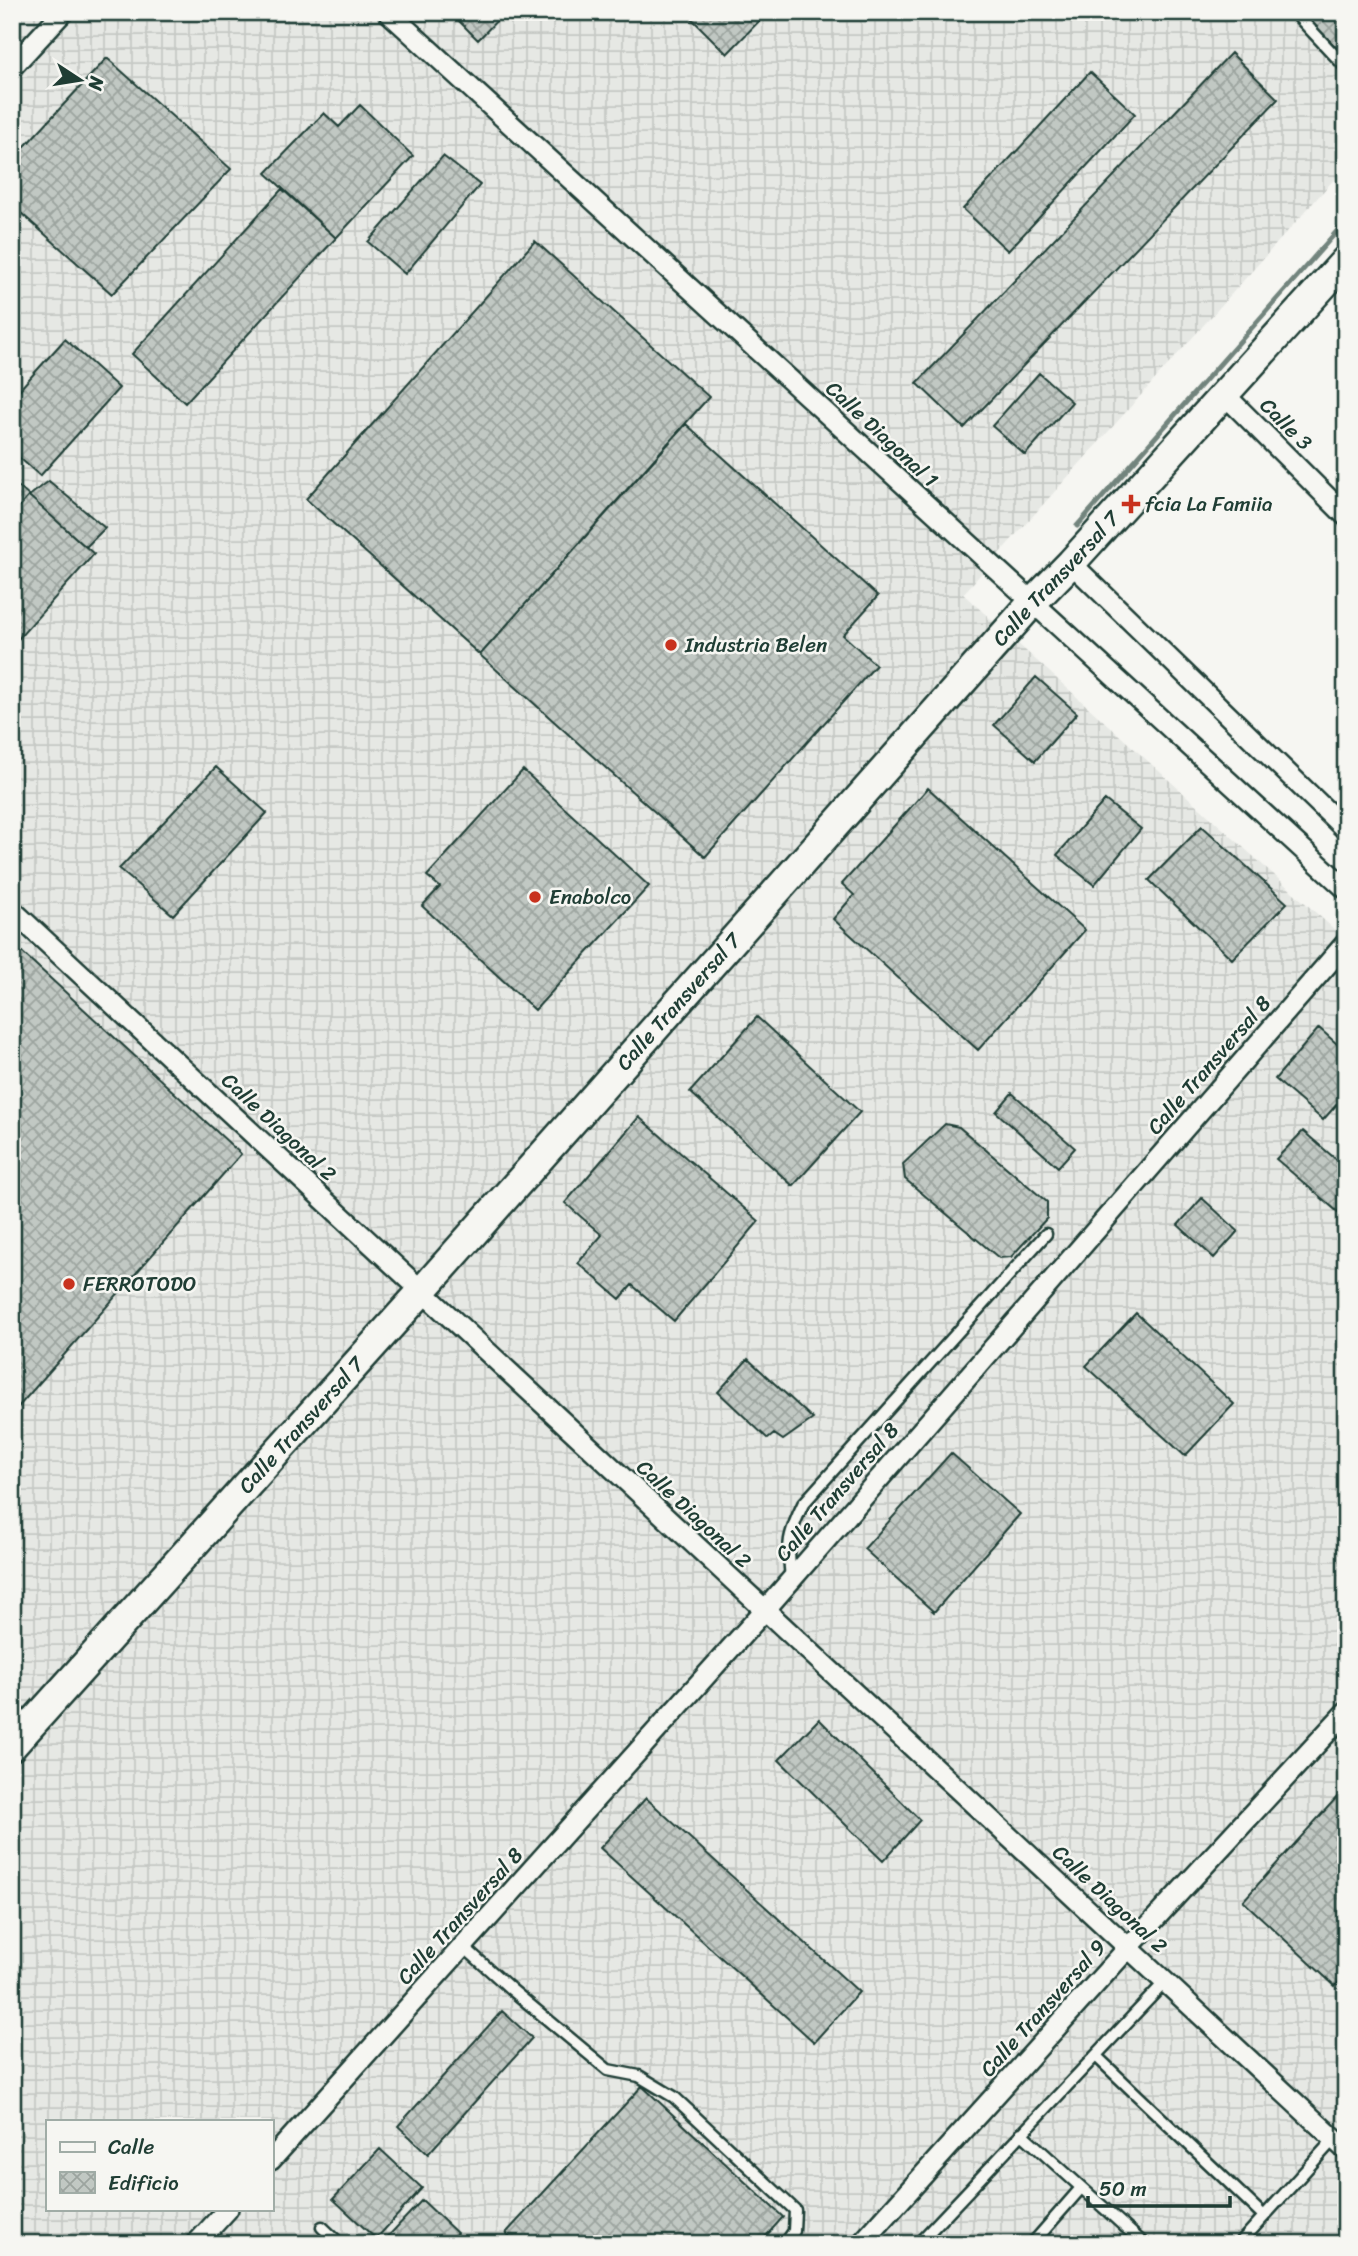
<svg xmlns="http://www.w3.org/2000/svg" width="1358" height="2256" viewBox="0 0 1358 2256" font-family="Sriracha,sans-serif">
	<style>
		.industrial { fill: url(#industrial-grid); fill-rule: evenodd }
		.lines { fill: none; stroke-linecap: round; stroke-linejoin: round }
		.stream { stroke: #72847d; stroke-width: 5 }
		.building { fill: url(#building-cross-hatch); stroke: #1f3d34; stroke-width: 2 }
		.lane-casing { stroke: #1f3d34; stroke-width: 15 }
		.street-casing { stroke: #1f3d34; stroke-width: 24 }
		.secondary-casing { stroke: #1f3d34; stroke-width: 33 }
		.lane { stroke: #f6f6f2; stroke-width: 10 }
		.street { stroke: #f6f6f2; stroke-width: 19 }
		.secondary { stroke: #f6f6f2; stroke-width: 28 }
		.poi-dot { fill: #c8321e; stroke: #f6f6f2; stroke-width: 2.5 }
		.labels { text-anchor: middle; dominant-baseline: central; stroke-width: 5; stroke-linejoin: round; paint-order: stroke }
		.street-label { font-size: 21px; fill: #1f3d34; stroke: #f6f6f2 }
		.poi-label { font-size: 21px; fill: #1f3d34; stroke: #f6f6f2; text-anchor: start }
	</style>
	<defs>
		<pattern id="industrial-grid" width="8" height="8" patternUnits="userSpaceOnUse" patternTransform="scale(1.75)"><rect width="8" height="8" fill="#e6e8e4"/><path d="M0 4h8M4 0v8" fill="none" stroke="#c5c8c4"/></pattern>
		<pattern id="building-cross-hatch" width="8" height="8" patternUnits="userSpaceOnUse" patternTransform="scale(1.75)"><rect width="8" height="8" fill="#c1c8c3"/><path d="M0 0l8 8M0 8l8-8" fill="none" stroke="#9ca49f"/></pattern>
	</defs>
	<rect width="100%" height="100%" fill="#f6f6f2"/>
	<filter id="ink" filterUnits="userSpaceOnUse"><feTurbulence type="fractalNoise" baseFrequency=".0143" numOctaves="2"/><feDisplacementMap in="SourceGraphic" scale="14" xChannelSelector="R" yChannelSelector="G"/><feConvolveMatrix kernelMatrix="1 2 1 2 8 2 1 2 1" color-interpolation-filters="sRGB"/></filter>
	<g filter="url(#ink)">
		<path class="industrial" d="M 12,12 L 1346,12 L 1346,166 L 963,594 L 1346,940 L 1346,2244 L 12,2244 ZM 47,2121 L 271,2121 L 271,2209 L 47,2209 Z"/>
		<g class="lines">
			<path class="stream" d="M 1077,526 L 1346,221"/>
		</g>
		<path class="building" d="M 450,12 L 505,12 L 478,40 Z
			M 685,12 L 768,12 L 727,54 Z
			M 1300,12 L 1346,12 L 1346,41 L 1338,49 Z
			M 1231,53 L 1278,99 L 964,428 L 917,383 Z
			M 107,58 L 231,169 L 112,294 L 12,205 L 12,160 Z
			M 1090,72 L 1135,114 L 1008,251 L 963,209 Z
			M 360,105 L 413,156 L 336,238 L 266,173 L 324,113 L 339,127 Z
			M 443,156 L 480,185 L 405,274 L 368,242 Z
			M 282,189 L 336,238 L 185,403 L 132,354 Z
			M 535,241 L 709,397 L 480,655 L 306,499 Z
			M 65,339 L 119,388 L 40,476 L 12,451 L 12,398 Z
			M 1039,373 L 1072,402 L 1025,455 L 992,426 Z
			M 686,424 L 878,596 L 843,635 L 876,665 L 705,857 L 480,655 Z
			M 12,481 L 29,496 L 12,515 Z
			M 49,481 L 105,528 L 86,547 L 29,496 Z
			M 29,496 L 94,554 L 12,646 L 12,515 Z
			M 1036,677 L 1077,713 L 1035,761 L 994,725 Z
			M 216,767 L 267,813 L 173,915 L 119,869 Z
			M 523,770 L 649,886 L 535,1010 L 422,906 L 440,887 L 427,876 Z
			M 928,788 L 1085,930 L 978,1050 L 833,919 L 854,895 L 842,884 Z
			M 1105,800 L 1141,829 L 1094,885 L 1057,855 Z
			M 1202,826 L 1287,903 L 1232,959 L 1149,880 Z
			M 12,943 L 241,1154 L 12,1414 Z
			M 757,1017 L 860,1112 L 793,1186 L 690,1092 Z
			M 1319,1028 L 1346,1052 L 1346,1094 L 1323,1120 L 1275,1079 Z
			M 1012,1093 L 1075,1148 L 1058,1167 L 996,1112 Z
			M 639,1117 L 759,1221 L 674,1321 L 632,1285 L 620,1299 L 578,1263 L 602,1235 L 565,1203 Z
			M 945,1124 L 959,1127 L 1047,1202 L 1047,1218 L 1011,1257 L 999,1258 L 905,1179 L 903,1164 Z
			M 1303,1131 L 1346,1168 L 1346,1219 L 1276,1159 Z
			M 1202,1198 L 1238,1231 L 1214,1258 L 1178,1225 Z
			M 1136,1313 L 1234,1404 L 1185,1456 L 1086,1366 Z
			M 748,1359 L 813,1419 L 783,1440 L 774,1434 L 768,1439 L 718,1392 Z
			M 951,1453 L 1020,1514 L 934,1612 L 864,1549 Z
			M 819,1719 L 920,1820 L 883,1861 L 779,1760 Z
			M 1346,1787 L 1346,1975 L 1335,1986 L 1243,1901 Z
			M 646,1798 L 859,1992 L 814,2042 L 600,1848 Z
			M 502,2011 L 532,2038 L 428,2154 L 398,2126 Z
			M 642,2086 L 783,2217 L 759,2244 L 518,2244 L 506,2233 Z
			M 380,2149 L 422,2188 L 376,2239 L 333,2199 Z
			M 422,2200 L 457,2233 L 447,2244 L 381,2244 Z
			M 1346,2226 L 1346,2244 L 1329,2244 Z"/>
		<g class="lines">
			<g class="lane-casing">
				<path id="lane" d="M 1294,12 L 1339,60
					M 1346,53 L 1339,60 L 1346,68
					M 791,1578 C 787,1543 788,1536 803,1504 L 1046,1234
					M 463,1946 L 512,1990 L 608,2070 L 639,2076 L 674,2097 L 795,2210 L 794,2231 L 785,2244
					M 1096,2056 L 1264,2216
					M 1021,2133 L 1144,2244
					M 322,2227 L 340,2244
					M 918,2244 L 1165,1982
					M 1032,2244 L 1081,2188
					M 1239,2244 L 1334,2139"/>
			</g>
			<g class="street-casing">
				<path id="street" d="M 388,12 L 1346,889
					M 12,67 L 63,12
					M 1223,393 L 1346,516
					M 1071,563 L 1346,830
					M 12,910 L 1346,2150
					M 271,2160 L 764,1611 L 1346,943
					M 196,2244 L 228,2209
					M 861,2244 L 1128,1948 L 1346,1712"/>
			</g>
			<g class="secondary-casing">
				<g id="secondary">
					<path id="s1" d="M 12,1746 L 422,1291 L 1032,603 L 1071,563 L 1346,260"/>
				</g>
			</g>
			<use href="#lane" class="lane"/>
			<use href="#street" class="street"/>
			<use href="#secondary" class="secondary"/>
		</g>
	</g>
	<g class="poi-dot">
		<path d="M1127.5 493.5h7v7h7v7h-7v7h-7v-7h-7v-7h7z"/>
		<circle cx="671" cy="645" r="7"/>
		<circle cx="535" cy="897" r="7"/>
		<circle cx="69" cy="1284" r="7"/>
	</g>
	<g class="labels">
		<g class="street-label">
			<text transform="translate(1286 424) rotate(45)">Calle 3</text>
			<text transform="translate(882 434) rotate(43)">Calle Diagonal 1</text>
			<text stroke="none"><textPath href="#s1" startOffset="1566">Calle Transversal 7</textPath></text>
			<text stroke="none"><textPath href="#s1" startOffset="999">Calle Transversal 7</textPath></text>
			<text transform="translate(1209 1065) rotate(-49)">Calle Transversal 8</text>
			<text transform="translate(279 1127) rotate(43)">Calle Diagonal 2</text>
			<text stroke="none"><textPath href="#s1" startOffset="432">Calle Transversal 7</textPath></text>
			<text transform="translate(837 1492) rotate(-49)">Calle Transversal 8</text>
			<text transform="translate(694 1514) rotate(43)">Calle Diagonal 2</text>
			<text transform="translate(1110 1899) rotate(43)">Calle Diagonal 2</text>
			<text transform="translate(460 1916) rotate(-48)">Calle Transversal 8</text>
			<text transform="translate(1043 2008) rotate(-48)">Calle Transversal 9</text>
		</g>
		<g class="poi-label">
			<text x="1145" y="504">fcia La Famiia</text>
			<text x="685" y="645">Industria Belen</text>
			<text x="549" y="897">Enabolco</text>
			<text x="83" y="1284">FERROTODO</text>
		</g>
	</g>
	<rect width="1358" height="2256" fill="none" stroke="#f6f6f2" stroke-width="42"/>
	<rect x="21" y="21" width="1316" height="2214" fill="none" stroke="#1f3d34" stroke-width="2.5" filter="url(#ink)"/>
	<rect x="46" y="2120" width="228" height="91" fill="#f6f6f2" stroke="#a0aca6" stroke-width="2"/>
	<rect x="60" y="2142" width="35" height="10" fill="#f6f6f2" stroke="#a0aca6" stroke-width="2"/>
	<text x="108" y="2154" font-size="21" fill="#1f3d34">Calle</text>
	<rect x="60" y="2172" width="35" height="21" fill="url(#building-cross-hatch)" stroke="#a0aca6" stroke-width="2"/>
	<text x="108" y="2190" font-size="21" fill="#1f3d34">Edificio</text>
	<g transform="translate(80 80) rotate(102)" stroke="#f6f6f2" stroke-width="5" paint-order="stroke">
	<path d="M0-5L12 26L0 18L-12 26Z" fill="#1f3d34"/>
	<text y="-10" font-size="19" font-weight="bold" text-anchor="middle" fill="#1f3d34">N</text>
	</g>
	<path d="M1088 2196v10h142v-10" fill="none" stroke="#1f3d34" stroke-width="3.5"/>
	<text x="1099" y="2196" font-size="21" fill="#1f3d34" stroke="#f6f6f2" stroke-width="5" paint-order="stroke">50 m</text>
</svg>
